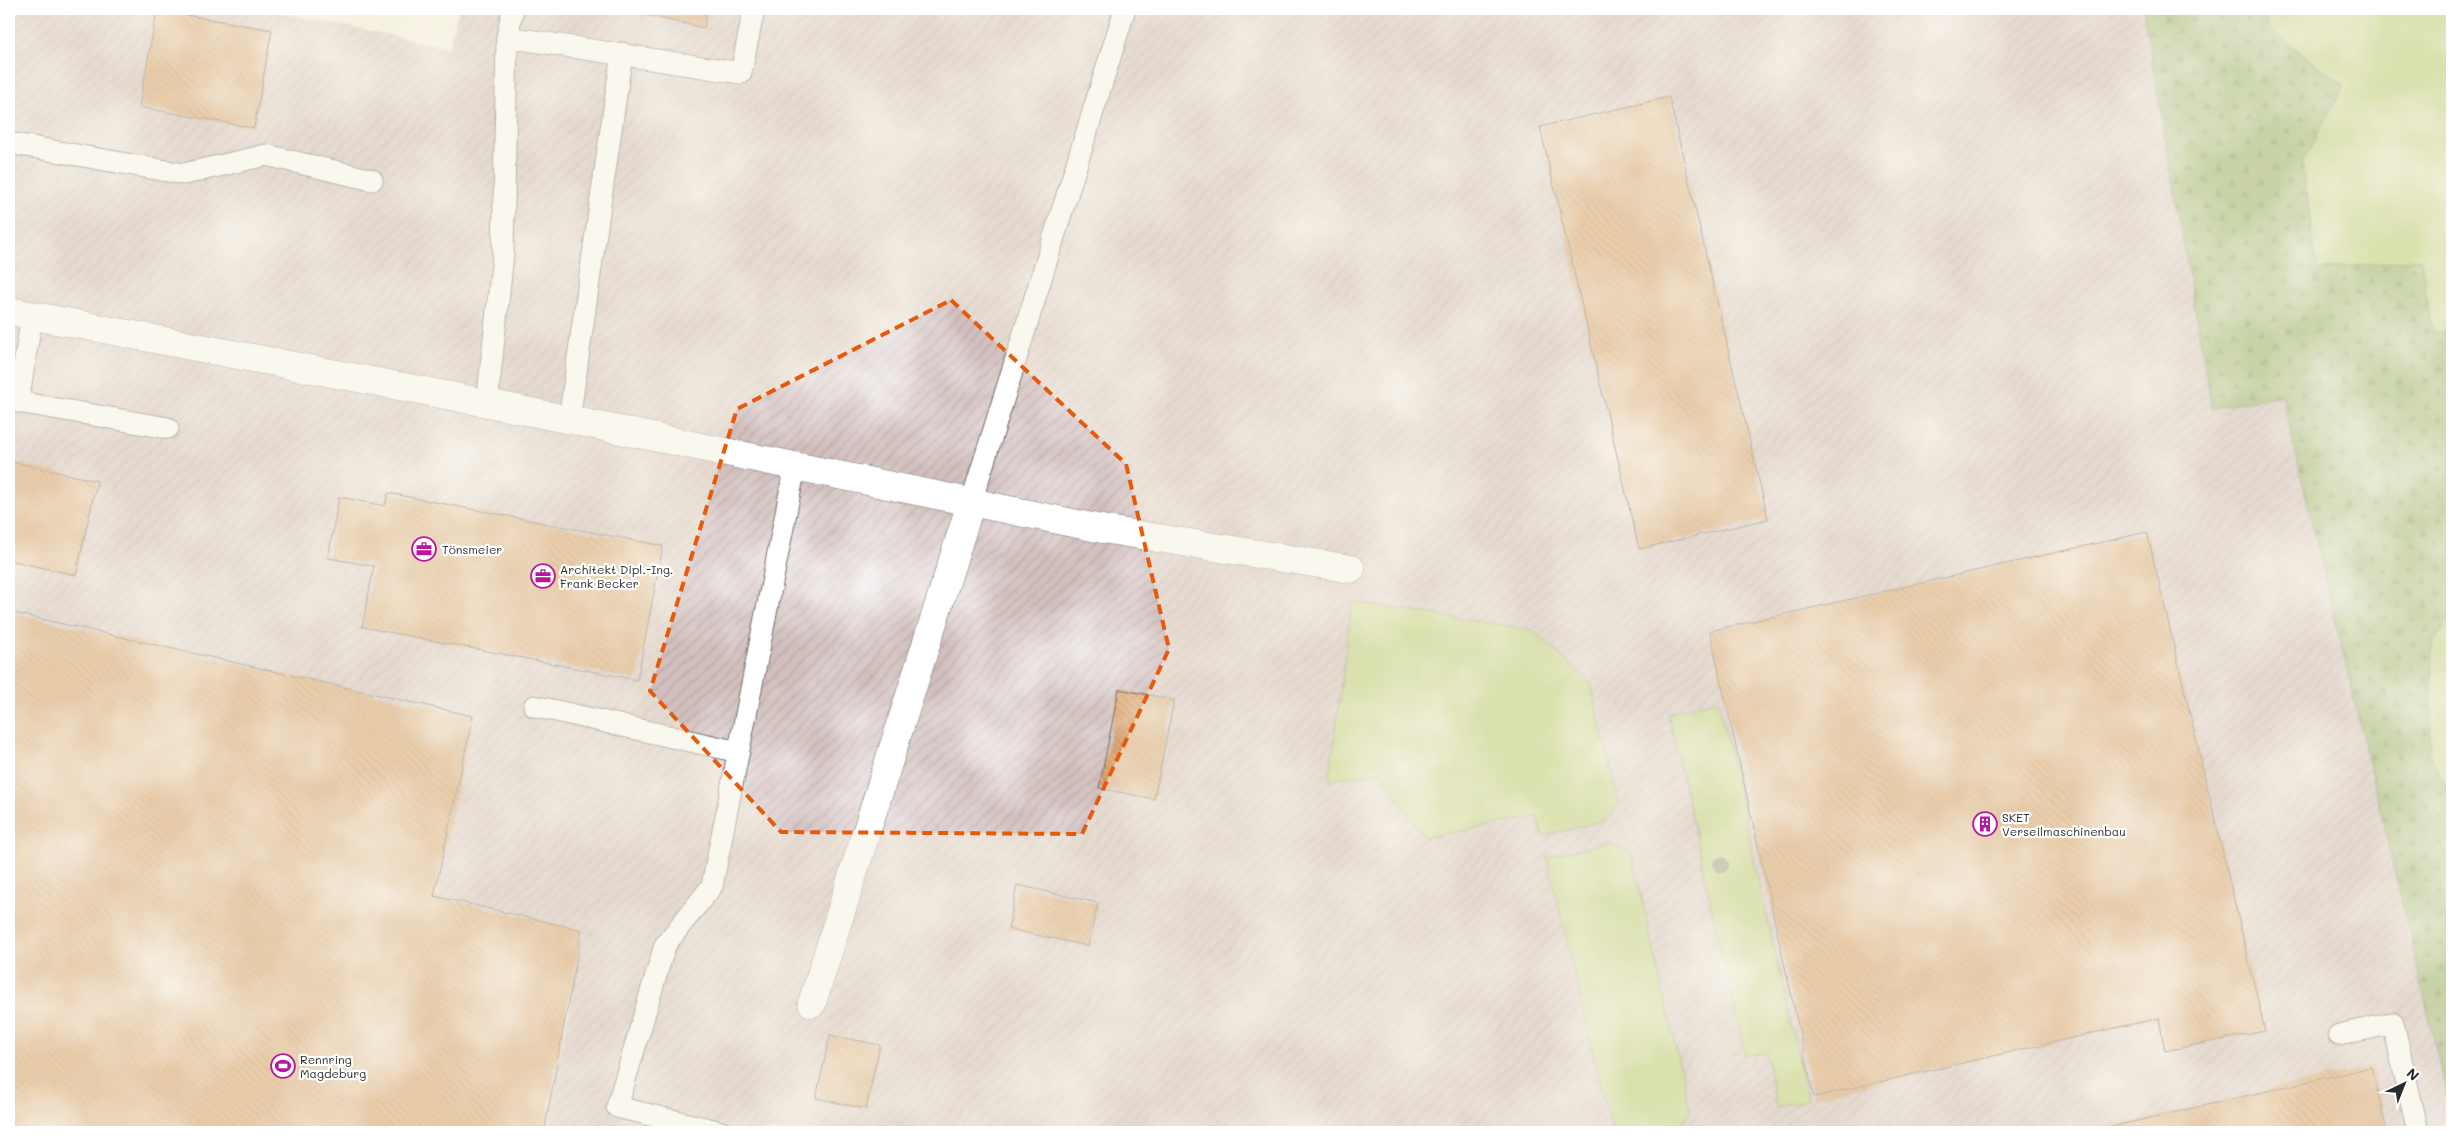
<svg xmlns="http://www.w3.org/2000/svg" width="2461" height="1141" viewBox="0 0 2461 1141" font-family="Mali,sans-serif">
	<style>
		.industrial { fill: url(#industrial-furrows) }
		.green { fill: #b9cd71; stroke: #727c4e }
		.forest { fill: url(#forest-firs); stroke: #5e6e47 }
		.building { fill: url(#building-back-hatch) }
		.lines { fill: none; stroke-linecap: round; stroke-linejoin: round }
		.lane-casing { stroke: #72706a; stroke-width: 23 }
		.street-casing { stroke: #72706a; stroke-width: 29 }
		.lane { stroke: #fff; stroke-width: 21 }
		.street { stroke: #fff; stroke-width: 28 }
		.tree { fill: #9e9f88 }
		.marked { fill: none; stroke: #e8590c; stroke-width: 4; stroke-dasharray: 10 6; stroke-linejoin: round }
		.labels { text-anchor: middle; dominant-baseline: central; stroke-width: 4.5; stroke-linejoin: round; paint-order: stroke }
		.poi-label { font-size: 12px; fill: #2b2b2b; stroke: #fff; text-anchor: start }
	</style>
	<defs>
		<pattern id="industrial-furrows" width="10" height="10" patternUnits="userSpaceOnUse" patternTransform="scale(1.25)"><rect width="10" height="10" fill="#d1bfbd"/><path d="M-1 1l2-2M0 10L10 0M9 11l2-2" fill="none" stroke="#b4a4a3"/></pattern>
		<pattern id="forest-firs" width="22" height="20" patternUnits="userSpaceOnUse" patternTransform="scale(1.25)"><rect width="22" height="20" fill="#92b063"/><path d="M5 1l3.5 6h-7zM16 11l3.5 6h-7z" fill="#778f52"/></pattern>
		<pattern id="building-back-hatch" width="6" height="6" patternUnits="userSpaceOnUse" patternTransform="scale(1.25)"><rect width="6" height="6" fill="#dca167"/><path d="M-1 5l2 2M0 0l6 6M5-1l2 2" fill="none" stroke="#b38355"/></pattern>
	</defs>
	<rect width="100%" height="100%" fill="#fff"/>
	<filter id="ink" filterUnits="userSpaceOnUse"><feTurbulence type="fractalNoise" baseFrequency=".02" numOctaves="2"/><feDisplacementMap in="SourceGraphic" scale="10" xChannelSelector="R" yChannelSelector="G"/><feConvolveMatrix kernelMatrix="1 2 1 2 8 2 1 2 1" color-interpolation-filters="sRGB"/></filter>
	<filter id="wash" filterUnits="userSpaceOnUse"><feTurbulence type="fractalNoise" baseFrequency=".0096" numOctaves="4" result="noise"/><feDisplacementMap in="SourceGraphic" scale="20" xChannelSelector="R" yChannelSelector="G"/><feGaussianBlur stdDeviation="1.12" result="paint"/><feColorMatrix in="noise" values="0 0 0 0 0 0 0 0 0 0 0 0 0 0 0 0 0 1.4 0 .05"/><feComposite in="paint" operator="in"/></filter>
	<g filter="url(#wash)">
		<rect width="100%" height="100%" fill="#f5f0e0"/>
		<path class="industrial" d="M 9,9 L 262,9 L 448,47 L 459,9 L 2143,9 L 2212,408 L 2282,395 L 2452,1114 L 2452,1132 L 544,1132 L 571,999 L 9,876 Z"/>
		<path class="green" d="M 2262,9 L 2452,9 L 2452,331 L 2433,333 L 2421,259 L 2317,270 L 2302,163 L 2344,85 L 2268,28 Z
			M 1352,602 L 1533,630 L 1591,684 L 1619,804 L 1606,820 L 1543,836 L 1537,817 L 1424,838 L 1381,772 L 1329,780 Z
			M 2452,616 L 2452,801 L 2430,754 L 2433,641 Z
			M 1718,700 L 1808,1100 L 1776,1107 L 1766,1053 L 1745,1055 L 1668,713 Z
			M 1608,842 L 1632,854 L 1690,1111 L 1683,1122 L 1641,1132 L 1612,1132 L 1547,857 Z"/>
		<path class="forest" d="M 2143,9 L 2262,9 L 2268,28 L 2344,85 L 2302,163 L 2317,270 L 2421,259 L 2433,333 L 2452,331 L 2452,616 L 2433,641 L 2430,754 L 2452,801 L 2452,1114 L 2282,395 L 2212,408 Z"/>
		<g id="blocks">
			<path class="building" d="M 619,9 L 707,9 L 704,28 Z
				M 157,10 L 272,30 L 254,128 L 139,107 Z
				M 1669,97 L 1768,519 L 1639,549 L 1540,127 Z
				M 9,461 L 97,481 L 76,575 L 9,560 Z
				M 388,493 L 663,546 L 637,680 L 362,627 L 374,566 L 328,558 L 339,497 L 385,506 Z
				M 2147,532 L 2265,1031 L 2165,1051 L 2159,1018 L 1814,1097 L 1710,631 Z
				M 9,612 L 473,716 L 434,896 L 582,930 L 544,1132 L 9,1132 Z
				M 1119,689 L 1174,700 L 1154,799 L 1099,788 Z
				M 1017,885 L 1098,903 L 1088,946 L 1008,929 Z
				M 830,1035 L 880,1045 L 866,1109 L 816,1098 Z
				M 2372,1067 L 2387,1132 L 2093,1132 L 2093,1131 Z"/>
		</g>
	</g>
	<g filter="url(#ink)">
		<use href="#blocks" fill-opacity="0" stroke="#72706a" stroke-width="1"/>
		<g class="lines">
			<g class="lane-casing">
				<path id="lane" d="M 507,37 L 741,73 L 754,9
					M 9,143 L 184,174 L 266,155 L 372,180
					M 32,316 L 18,402 L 168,428
					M 487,403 L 503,255 L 507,37 L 513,9
					M 569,420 L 622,53
					M 971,503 L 1125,9
					M 534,706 L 739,752
					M 2339,1035 L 2393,1023 L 2418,1132
					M 721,1132 L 617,1107 L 665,945 L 712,886 L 795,467"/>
			</g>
			<g class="street-casing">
				<path id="street" d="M 9,311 L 487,403 L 1102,529 L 1351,569
					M 812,1003 L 971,503"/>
			</g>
			<use href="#lane" class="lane"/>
			<use href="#street" class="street"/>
		</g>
		<circle class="tree" cx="1721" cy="865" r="8"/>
	</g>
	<path d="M0 0H2461V1141H0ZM 951,300 L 1126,464 L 1169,649 L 1082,834 L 781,832 L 650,691 L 737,409 Z" fill="#f5f0e0" fill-opacity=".55" fill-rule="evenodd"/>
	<path class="marked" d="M 951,300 L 1126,464 L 1169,649 L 1082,834 L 781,832 L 650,691 L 737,409 Z"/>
	<defs>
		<g id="office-ring" transform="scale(1.25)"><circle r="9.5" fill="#fff" stroke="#b5179e" stroke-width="1.5"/><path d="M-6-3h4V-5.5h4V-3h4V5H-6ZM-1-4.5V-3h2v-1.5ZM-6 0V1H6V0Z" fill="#b5179e"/></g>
		<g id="building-ring" transform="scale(1.25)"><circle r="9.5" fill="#fff" stroke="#b5179e" stroke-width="1.5"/><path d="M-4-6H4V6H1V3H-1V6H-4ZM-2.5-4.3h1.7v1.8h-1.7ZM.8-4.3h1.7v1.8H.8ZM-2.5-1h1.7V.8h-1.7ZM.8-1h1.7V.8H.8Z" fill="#b5179e"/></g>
		<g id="stadium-ring" transform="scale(1.25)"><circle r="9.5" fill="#fff" stroke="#b5179e" stroke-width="1.5"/><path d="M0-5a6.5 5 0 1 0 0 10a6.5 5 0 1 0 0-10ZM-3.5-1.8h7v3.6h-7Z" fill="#b5179e"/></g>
	</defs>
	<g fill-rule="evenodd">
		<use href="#office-ring" x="424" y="549"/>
		<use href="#office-ring" x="543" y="576"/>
		<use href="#building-ring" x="1985" y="824"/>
		<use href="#stadium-ring" x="283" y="1066"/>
	</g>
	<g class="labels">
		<g class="poi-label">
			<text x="442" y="549">Tönsmeier</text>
			<text x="560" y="569">Architekt Dipl.-Ing.<tspan x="560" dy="14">Frank Becker</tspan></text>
			<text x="2002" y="817">SKET<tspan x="2002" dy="14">Verseilmaschinenbau</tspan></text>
			<text x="300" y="1059">Rennring<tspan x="300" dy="14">Magdeburg</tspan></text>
		</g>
	</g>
	<rect width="2461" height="1141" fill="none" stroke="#fff" stroke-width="30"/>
	<g transform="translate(2404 1084) rotate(43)" stroke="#ffffff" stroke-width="4" paint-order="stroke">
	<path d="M0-4L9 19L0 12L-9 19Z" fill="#2b2b2b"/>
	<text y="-8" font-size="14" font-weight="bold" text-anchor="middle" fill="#2b2b2b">N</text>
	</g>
</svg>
